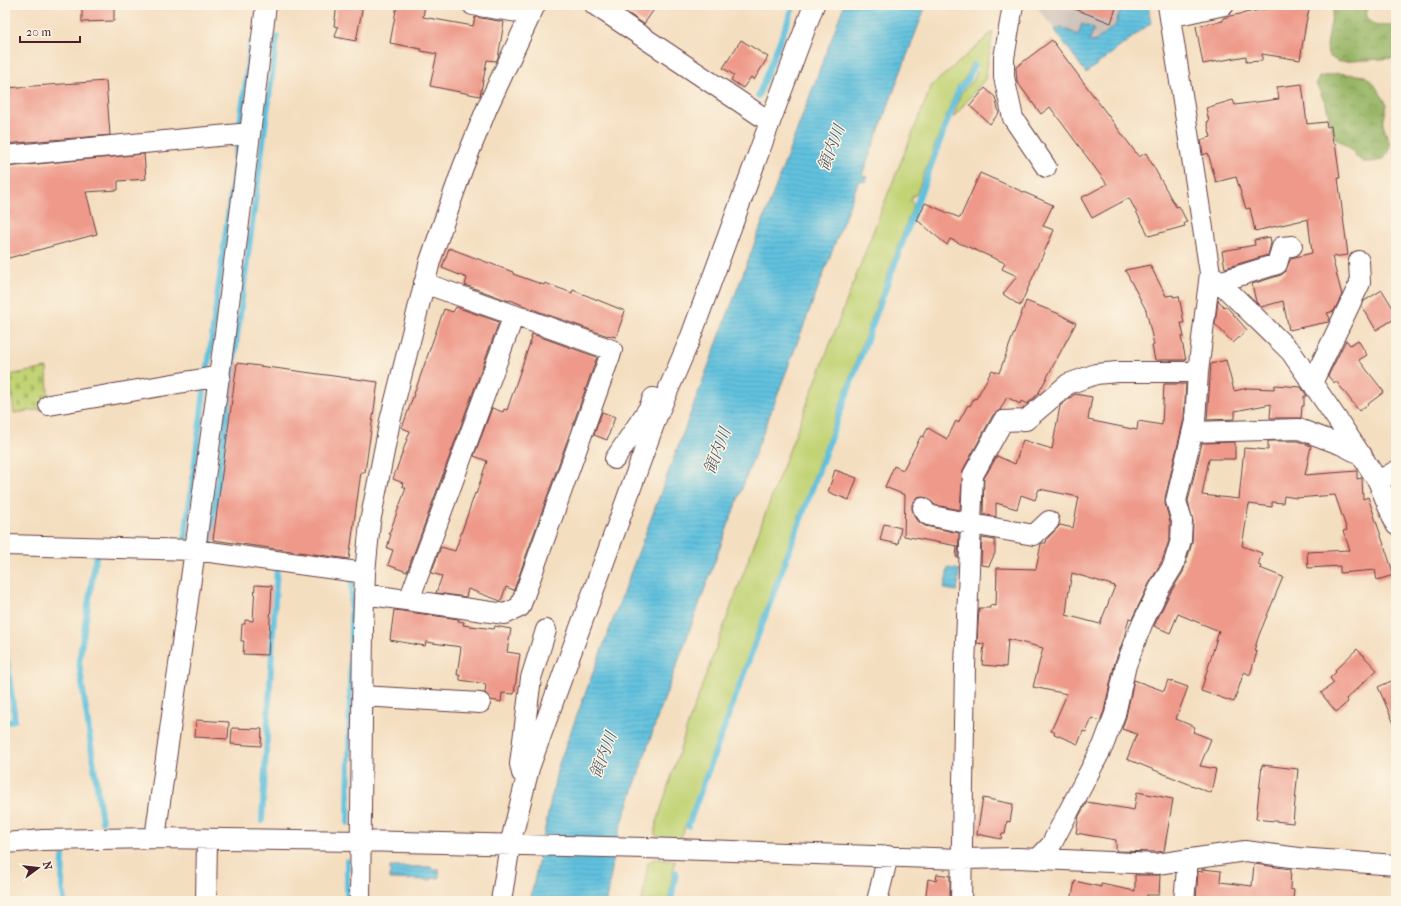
<svg xmlns="http://www.w3.org/2000/svg" width="1401" height="906" viewBox="0 0 1401 906" font-family="'IM FELL French Canon','Noto Serif JP',serif">
	<style>
		.industrial { fill: #cec1ba }
		.green { fill: #c1d375; stroke: #867950 }
		.forest { fill: url(#forest-crowns); stroke: #716a48 }
		.cemetery { fill: url(#cemetery-stones); stroke: #867950 }
		.water { fill: url(#water-rules); stroke: #557084 }
		.lines { fill: none; stroke-linecap: round; stroke-linejoin: round }
		.stream { stroke: #60c1de; stroke-width: 6 }
		.building { fill: #ee9989; fill-rule: evenodd }
		.minor-casing { stroke: #643c41; stroke-width: 22 }
		.minor { stroke: #fff; stroke-width: 20 }
		.labels { text-anchor: middle; dominant-baseline: central; stroke-width: 3; stroke-linejoin: round; paint-order: stroke }
		.water-label { font-size: 16px; font-style: italic; fill: #52586a; stroke: #fcf5e5 }
	</style>
	<defs>
		<pattern id="forest-crowns" width="20" height="18" patternUnits="userSpaceOnUse"><rect width="20" height="18" fill="#98b566"/><path d="M2 6a3 3 0 1 1 6 0M12 15a3 3 0 1 1 6 0" fill="none" stroke="#7e9354"/></pattern>
		<pattern id="cemetery-stones" width="16" height="16" patternUnits="userSpaceOnUse"><rect width="16" height="16" fill="#c1d375"/><path d="M2 7V4a2 2 0 0 1 4 0v3zM10 15v-3a2 2 0 0 1 4 0v3z" fill="#a7b565"/></pattern>
		<pattern id="water-rules" width="6" height="5" patternUnits="userSpaceOnUse"><rect width="6" height="5" fill="#60c1de"/><path d="M0 2.5h6" fill="none" stroke="#55a5bf"/></pattern>
	</defs>
	<rect width="100%" height="100%" fill="#fcf5e5"/>
	<filter id="ink" filterUnits="userSpaceOnUse"><feTurbulence type="fractalNoise" baseFrequency=".025" numOctaves="2"/><feDisplacementMap in="SourceGraphic" scale="8" xChannelSelector="R" yChannelSelector="G"/><feConvolveMatrix kernelMatrix="1 2 1 2 8 2 1 2 1" color-interpolation-filters="sRGB"/></filter>
	<filter id="wash" filterUnits="userSpaceOnUse"><feTurbulence type="fractalNoise" baseFrequency=".012" numOctaves="4" result="noise"/><feDisplacementMap in="SourceGraphic" scale="16" xChannelSelector="R" yChannelSelector="G"/><feGaussianBlur stdDeviation="0.9" result="paint"/><feColorMatrix in="noise" values="0 0 0 0 0 0 0 0 0 0 0 0 0 0 0 0 0 1.4 0 .05"/><feComposite in="paint" operator="in"/></filter>
	<g filter="url(#wash)">
		<rect width="100%" height="100%" fill="#f4dec0"/>
		<path class="industrial" d="M 1035,5 L 1122,5 L 1115,26 L 1094,42 L 1089,40 L 1093,29 L 1078,35 L 1061,27 L 1055,30 Z"/>
		<path class="green" d="M 993,31 L 985,79 L 953,118 L 961,92 L 973,81 L 979,67 L 971,64 L 966,77 L 958,85 L 916,195 L 913,195 L 910,201 L 914,203 L 681,838 L 661,838 L 655,835 L 655,828 L 688,724 L 774,490 L 881,211 L 932,85 L 965,57 Z
			M 654,859 L 675,861 L 668,901 L 642,901 L 648,863 Z"/>
		<path class="forest" d="M 1334,5 L 1370,5 L 1366,14 C 1374,30 1379,26 1394,24 L 1396,23 L 1396,58 L 1338,62 L 1328,55 L 1327,45 Z
			M 1338,73 L 1365,76 L 1374,84 L 1387,104 L 1383,125 L 1390,145 L 1388,154 L 1381,160 L 1372,162 L 1363,162 L 1357,157 L 1351,149 L 1334,137 L 1326,104 L 1316,84 L 1319,77 Z"/>
		<path class="cemetery" d="M 47,368 L 48,400 L 43,409 L 14,413 L 9,375 Z"/>
		<path class="water" d="M 844,5 L 926,5 L 862,175 L 867,177 L 865,182 L 859,180 L 736,504 L 658,716 L 618,835 L 606,901 L 530,901 L 558,766 Z
			M 1122,5 L 1148,5 L 1151,23 L 1086,73 L 1055,30 L 1061,27 L 1078,35 L 1082,24 L 1094,29 L 1089,40 L 1094,42 L 1115,26 Z
			M 948,568 L 960,570 L 957,591 L 944,589 Z
			M 390,867 L 431,867 L 432,870 L 439,870 L 439,878 L 432,878 L 431,880 L 390,879 Z"/>
		<g class="lines">
			<path class="stream" d="M 758,96 L 794,5
				M 240,124 L 251,42
				M 207,374 L 238,141
				M 185,538 L 205,384
				M 210,540 L 277,37
				M 96,556 L 79,662 L 102,821
				M 5,647 L 15,720 L 5,723
				M 262,821 L 277,566
				M 348,823 L 352,576 L 349,575
				M 688,826 L 959,89 L 968,80 L 974,65
				M 63,857 L 62,886 L 64,901
				M 347,861 L 347,901
				M 671,901 L 676,872"/>
		</g>
		<g id="blocks">
			<path class="building" d="M 82,5 L 114,5 L 114,21 L 82,22 Z
				M 337,5 L 363,5 L 356,41 L 335,37 L 338,27 L 334,26 Z
				M 397,5 L 425,5 L 423,17 L 473,26 L 475,17 L 504,22 L 498,58 L 496,61 L 487,60 L 480,96 L 430,86 L 437,54 L 421,51 L 421,49 L 390,43 Z
				M 616,5 L 657,5 L 644,24 Z
				M 1068,5 L 1117,5 L 1111,23 L 1067,6 Z
				M 1285,5 L 1310,5 L 1306,23 L 1300,60 L 1262,54 L 1262,61 L 1246,62 L 1246,56 L 1203,64 L 1196,26 L 1223,21 L 1223,18 L 1230,16 Z
				M 741,40 L 768,57 L 754,80 L 751,77 L 743,88 L 731,80 L 734,75 L 723,68 Z
				M 1052,40 L 1139,157 L 1146,153 L 1176,207 L 1179,206 L 1187,222 L 1184,223 L 1185,226 L 1149,236 L 1129,198 L 1092,218 L 1081,198 L 1107,184 L 1050,107 L 1041,114 L 1017,82 L 1016,67 Z
				M 106,81 L 110,135 L 5,144 L 5,88 Z
				M 1302,84 L 1307,124 L 1326,122 L 1327,127 L 1331,126 L 1333,143 L 1335,143 L 1340,178 L 1338,178 L 1348,255 L 1332,257 L 1342,295 L 1334,311 L 1327,313 L 1330,318 L 1328,322 L 1289,330 L 1283,301 L 1261,307 L 1256,302 L 1252,284 L 1281,275 L 1285,272 L 1291,258 L 1312,253 L 1308,219 L 1255,231 L 1250,208 L 1246,209 L 1236,177 L 1216,182 L 1208,153 L 1203,155 L 1201,140 L 1211,137 L 1207,122 L 1209,121 L 1206,108 L 1233,100 L 1235,105 L 1279,99 L 1277,87 Z
				M 985,88 L 995,97 L 999,113 L 990,124 L 970,106 Z
				M 144,154 L 146,179 L 118,181 L 118,190 L 86,192 L 97,234 L 5,259 L 5,167 Z
				M 980,173 L 1053,205 L 1043,226 L 1054,230 L 1020,306 L 1003,294 L 1017,276 L 1002,269 L 1005,263 L 950,239 L 947,245 L 917,220 L 925,203 L 960,218 Z
				M 1270,237 L 1271,243 L 1268,255 L 1225,268 L 1222,251 L 1255,245 L 1254,240 Z
				M 449,248 L 513,272 L 513,274 L 544,285 L 545,283 L 572,293 L 573,290 L 625,311 L 616,337 L 608,335 L 608,336 L 540,312 L 510,300 L 509,301 L 465,285 L 467,278 L 442,268 Z
				M 1150,265 L 1166,296 L 1173,295 L 1173,297 L 1179,296 L 1184,323 L 1181,323 L 1184,337 L 1181,337 L 1186,360 L 1155,360 L 1152,346 L 1154,345 L 1146,310 L 1125,270 Z
				M 1382,290 L 1396,313 L 1396,318 L 1376,330 L 1362,306 L 1364,301 Z
				M 1218,300 L 1224,307 L 1226,306 L 1247,330 L 1233,343 L 1215,324 Z
				M 1026,301 L 1057,313 L 1076,323 L 1038,394 L 1027,404 L 1021,401 L 1020,404 L 1007,397 L 1000,410 L 993,415 L 963,470 L 960,510 L 935,505 L 928,498 L 922,497 L 917,498 L 912,504 L 912,509 L 914,515 L 919,522 L 925,526 L 959,533 L 958,558 L 956,557 L 957,546 L 904,536 L 905,495 L 885,487 L 894,466 L 903,470 L 921,436 L 923,437 L 928,428 L 947,439 L 956,421 L 958,423 L 968,405 L 970,406 L 974,398 L 976,399 L 992,370 L 999,373 Z
				M 456,307 L 499,322 L 407,572 L 388,565 L 393,550 L 387,548 L 391,534 L 389,534 L 406,488 L 402,486 L 403,483 L 393,479 L 410,431 L 402,428 L 444,309 L 453,312 Z
				M 532,334 L 597,357 L 520,573 L 514,590 L 506,587 L 501,601 L 468,589 L 466,597 L 436,593 L 442,576 L 431,573 L 441,547 L 455,551 L 475,493 L 476,494 L 487,461 L 474,456 L 492,408 L 503,412 L 504,409 L 507,410 L 532,337 L 531,337 Z
				M 1346,340 L 1350,345 L 1358,340 L 1367,355 L 1359,360 L 1384,392 L 1359,411 L 1336,381 L 1334,383 L 1328,376 Z
				M 1226,360 L 1234,391 L 1248,388 L 1274,389 L 1275,385 L 1301,387 L 1307,396 L 1304,396 L 1304,406 L 1302,406 L 1301,418 L 1270,418 L 1271,404 L 1235,411 L 1235,419 L 1207,420 L 1211,364 Z
				M 237,363 L 378,382 L 365,472 L 361,472 L 349,559 L 213,540 Z
				M 1164,384 L 1186,384 L 1184,419 L 1165,498 L 1165,504 L 1170,522 L 1170,538 L 1162,561 L 1149,584 L 1132,619 L 1129,618 L 1124,638 L 1115,662 L 1104,711 L 1100,721 L 1092,718 L 1086,732 L 1083,731 L 1078,744 L 1054,734 L 1055,732 L 1051,731 L 1067,694 L 1033,687 L 1043,648 L 1008,639 L 1006,667 L 982,665 L 984,644 L 977,643 L 979,608 L 990,608 L 990,605 L 996,606 L 997,568 L 1036,569 L 1041,544 L 1043,543 L 1046,543 L 1047,539 L 1060,525 L 1073,528 L 1079,497 L 1039,489 L 1035,500 L 1021,495 L 1017,509 L 996,503 L 996,517 L 983,514 L 984,478 L 997,456 L 1015,464 L 1023,440 L 1052,449 L 1060,406 L 1075,394 L 1092,397 L 1088,420 L 1137,430 L 1138,421 L 1162,425 ZM 1072,573 L 1115,586 L 1100,624 L 1066,615 L 1068,596 Z
				M 602,412 L 615,417 L 607,440 L 594,435 Z
				M 1268,441 L 1297,441 L 1311,446 L 1305,475 L 1357,471 L 1357,479 L 1362,478 L 1363,499 L 1368,497 L 1394,575 L 1377,580 L 1375,570 L 1340,573 L 1340,566 L 1308,568 L 1307,552 L 1350,550 L 1343,531 L 1347,530 L 1335,495 L 1296,498 L 1284,496 L 1283,503 L 1272,502 L 1272,507 L 1249,504 L 1242,546 L 1262,553 L 1258,565 L 1261,566 L 1260,568 L 1283,577 L 1259,635 L 1254,651 L 1257,652 L 1250,675 L 1244,672 L 1234,702 L 1201,691 L 1219,631 L 1178,614 L 1170,633 L 1154,626 L 1169,595 L 1183,572 L 1192,543 L 1193,521 L 1188,501 L 1202,443 L 1235,442 L 1235,459 L 1209,459 L 1202,495 L 1239,499 L 1244,448 L 1268,450 Z
				M 835,470 L 857,478 L 849,500 L 828,492 Z
				M 884,524 L 901,528 L 898,544 L 880,540 Z
				M 982,538 L 995,540 L 995,553 L 989,566 L 981,565 Z
				M 255,585 L 272,586 L 268,655 L 243,654 L 244,641 L 241,641 L 242,624 L 245,624 L 245,620 L 253,621 Z
				M 394,610 L 459,619 L 458,621 L 464,622 L 463,625 L 494,629 L 495,626 L 511,629 L 507,652 L 520,654 L 514,694 L 502,693 L 501,702 L 491,700 L 490,698 L 485,693 L 486,684 L 460,680 L 460,675 L 457,675 L 461,647 L 426,642 L 425,646 L 390,640 Z
				M 1357,649 L 1377,670 L 1346,699 L 1348,702 L 1336,712 L 1321,693 L 1334,683 L 1330,678 L 1336,672 L 1335,670 Z
				M 1396,679 L 1396,728 L 1378,687 Z
				M 1134,680 L 1164,691 L 1168,680 L 1188,687 L 1176,719 L 1195,727 L 1193,732 L 1211,739 L 1200,766 L 1216,769 L 1211,793 L 1127,759 L 1137,734 L 1122,729 L 1126,717 Z
				M 196,720 L 229,722 L 228,739 L 195,737 Z
				M 232,728 L 262,729 L 261,746 L 231,744 Z
				M 1262,765 L 1298,769 L 1293,823 L 1256,819 Z
				M 1137,792 L 1173,799 L 1164,851 L 1156,852 L 1116,851 L 1116,840 L 1076,833 L 1079,816 L 1087,802 L 1134,810 Z
				M 983,798 L 1013,804 L 1010,822 L 1007,821 L 1005,834 L 1002,834 L 1001,839 L 977,834 Z
				M 1254,864 L 1291,869 L 1290,889 L 1294,890 L 1293,901 L 1196,901 L 1198,871 L 1202,872 L 1202,869 L 1221,871 L 1220,882 L 1252,886 Z
				M 937,874 L 950,876 L 950,901 L 925,901 L 928,879 L 936,881 Z
				M 1135,875 L 1160,875 L 1159,895 L 1147,895 L 1147,901 L 1071,901 L 1075,881 L 1101,887 L 1101,884 L 1135,891 Z"/>
		</g>
	</g>
	<g filter="url(#ink)">
		<use href="#blocks" fill-opacity="0" stroke="#643c41" stroke-width="1"/>
		<g class="lines">
			<g class="minor-casing">
				<path id="minor" d="M 473,5 L 530,14
					M 595,5 L 770,122
					M 1013,5 L 1004,58 L 1004,77 L 1013,118 L 1046,167
					M 1170,17 L 1224,5
					M 5,156 L 250,133
					M 1210,273 L 1291,352 L 1341,425 L 1378,481 L 1396,525
					M 1219,282 L 1277,264 L 1282,247 L 1292,246
					M 1312,383 L 1360,283 L 1359,261
					M 49,405 L 220,376
					M 1193,432 L 1299,429 L 1342,445 L 1362,455
					M 615,459 L 649,408 L 653,398
					M 1378,481 L 1396,471
					M 923,508 L 928,515 L 971,524 L 1034,535 L 1049,521
					M 5,545 L 195,550 L 365,573
					M 364,594 L 505,614 L 520,607 L 612,350 L 424,283
					M 409,600 L 514,315
					M 362,696 L 480,703
					M 522,773 L 520,764 L 531,678 L 546,630
					M 155,838 L 227,319 L 266,5
					M 5,843 L 43,840 L 155,838 L 360,841 L 645,848 L 961,859 L 1017,858 L 1157,864 L 1245,851 L 1299,858 L 1396,865
					M 1038,859 L 1051,845 L 1103,746 L 1115,714 L 1126,665 L 1142,624 L 1159,589 L 1173,566 L 1181,540 L 1182,521 L 1176,501 L 1195,421 L 1198,372
					M 206,901 L 207,839
					M 360,901 L 363,628 L 365,573 L 370,522 L 390,421 L 430,261 L 463,167 L 487,108 L 535,5
					M 501,901 L 510,845 L 529,768 L 657,416 L 690,339 L 770,122 L 814,5
					M 877,901 L 888,856
					M 961,901 L 965,666 L 973,475 L 1003,421 L 1026,420 L 1068,384 L 1096,374 L 1117,372 L 1198,372 L 1210,273 L 1168,5
					M 1184,901 L 1188,859"/>
			</g>
			<use href="#minor" class="minor"/>
		</g>
	</g>
	<g class="labels">
		<g class="water-label">
			<text transform="translate(831 148) rotate(-69)">領内川</text>
			<text transform="translate(717 451) rotate(-69)">領内川</text>
			<text transform="translate(603 755) rotate(-69)">領内川</text>
		</g>
	</g>
	<rect width="1401" height="906" fill="none" stroke="#fcf5e5" stroke-width="20"/>
	<g transform="translate(38 868) rotate(75)" stroke="#fcf5e5" stroke-width="3" paint-order="stroke">
	<path d="M0-3L7 15L0 10L-7 15Z" fill="#4a1f2b"/>
	<text y="-6" font-size="11" font-weight="bold" text-anchor="middle" fill="#4a1f2b">N</text>
	</g>
	<path d="M20 36v6h60v-6" fill="none" stroke="#4a1f2b" stroke-width="2"/>
	<text x="26" y="36" font-size="12" fill="#4a1f2b" stroke="#fcf5e5" stroke-width="3" paint-order="stroke">20 m</text>
</svg>
